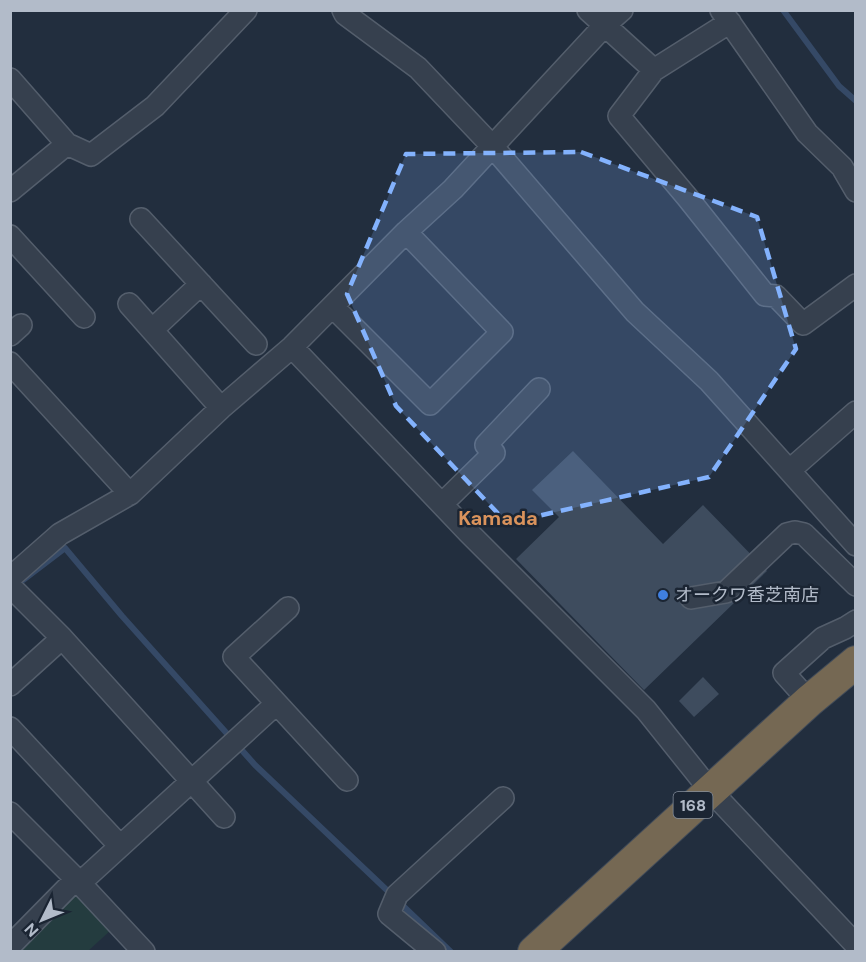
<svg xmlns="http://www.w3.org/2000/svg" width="866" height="962" viewBox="0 0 866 962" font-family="'DM Sans','Noto Sans JP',sans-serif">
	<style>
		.green { fill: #243c3f }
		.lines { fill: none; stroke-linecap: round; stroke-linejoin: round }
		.stream { stroke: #354966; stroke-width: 6 }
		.building { fill: #3e4c5e }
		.minor-casing { stroke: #545e6c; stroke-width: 24 }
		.highway-casing { stroke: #414b59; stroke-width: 34 }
		.minor { stroke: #36404e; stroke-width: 21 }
		.highway { stroke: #756853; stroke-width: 32 }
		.marked { fill: #83b2fd; fill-opacity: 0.2; stroke: #83b2fd; stroke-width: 4.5; stroke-dasharray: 12 8; stroke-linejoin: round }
		.shop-dot { fill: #3f7fe0; stroke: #1b2533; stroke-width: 2 }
		.labels { text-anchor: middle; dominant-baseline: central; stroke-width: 5; stroke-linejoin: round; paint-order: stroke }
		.shield { fill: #1b2533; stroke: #858e9c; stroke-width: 1.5 }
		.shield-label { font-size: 16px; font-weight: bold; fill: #b2bbc9 }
		.poi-label { font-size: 18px; fill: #b2bbc9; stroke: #1b2533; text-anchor: start }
		.neighbourhood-label { font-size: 20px; font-weight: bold; fill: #da935c; stroke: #1b2533 }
	</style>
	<rect width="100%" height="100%" fill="#222e3e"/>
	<path class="green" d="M 76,892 L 111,930 L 88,951 L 13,952 Z"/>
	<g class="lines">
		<path class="stream" d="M 783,10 L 839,86 L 856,101
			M 23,580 L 65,548 L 122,616 L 255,765 L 392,895
			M 399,902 L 451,952"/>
	</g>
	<path class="building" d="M 573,451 L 663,544 L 703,505 L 767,571 L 644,690 L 516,559 L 559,517 L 532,490 Z
		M 703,677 L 719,694 L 694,717 L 679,701 Z"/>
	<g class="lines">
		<g class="minor-casing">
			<path id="minor" d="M 343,10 L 345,14 L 418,68 L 493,147 L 635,312 L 709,381 L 856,545
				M 588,10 L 654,70 L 730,22
				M 721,10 L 807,133 L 842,167 L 856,191
				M 654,70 L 619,116 L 687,197 L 765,295 L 776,296 L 803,324 L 856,285
				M 10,79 L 67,144 L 91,155 L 155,106 L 246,10
				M 10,191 L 67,144
				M 141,219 L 256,344
				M 10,236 L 84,317
				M 129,304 L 221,408
				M 333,307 L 430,404 L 502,332 L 406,232
				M 152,330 L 201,284
				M 10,335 L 21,325
				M 292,347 L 468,532 L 646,710 L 710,790 L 856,945
				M 10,363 L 130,494
				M 790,470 L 856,412
				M 442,504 L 494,453 L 486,445 L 539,389
				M 10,578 L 60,534 L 130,494 L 221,408 L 292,347 L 406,232 L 453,189 L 605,25 L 622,10
				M 10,586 L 62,638 L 224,817
				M 691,598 L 726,592 L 787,534 L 795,532 L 804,534 L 856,585
				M 288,608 L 234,657 L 347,780
				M 10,685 L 62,638
				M 809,701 L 784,673 L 823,638 L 845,628 L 856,621
				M 10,728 L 120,846
				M 10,813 L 76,879 L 144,952
				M 80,883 L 276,704
				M 10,946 L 76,879
				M 435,952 L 389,914 L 397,895 L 503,798"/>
		</g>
		<g class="highway-casing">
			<path id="highway" d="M 534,952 L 809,701 L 856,662"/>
		</g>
		<use href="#minor" class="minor"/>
		<use href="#highway" class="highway"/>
	</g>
	<path class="marked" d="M 581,152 L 757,217 L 796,349 L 709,477 L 507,523 L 396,406 L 347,294 L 406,154 Z"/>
	<circle class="shop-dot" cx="663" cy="595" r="6"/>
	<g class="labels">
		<rect class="shield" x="673.5" y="792" width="39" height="26" rx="4.5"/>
		<g class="shield-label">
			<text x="693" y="805">168</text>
		</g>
		<g class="poi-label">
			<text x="675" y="595">オークワ香芝南店</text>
		</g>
		<g class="neighbourhood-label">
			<text x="498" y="518">Kamada</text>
		</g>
	</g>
	<rect width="866" height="962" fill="none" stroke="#b2bbc9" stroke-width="24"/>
	<g transform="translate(42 920) rotate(227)" stroke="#1b2533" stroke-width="4.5" paint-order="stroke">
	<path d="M0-4.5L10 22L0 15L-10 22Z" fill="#b2bbc9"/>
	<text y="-9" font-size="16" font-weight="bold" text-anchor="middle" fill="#b2bbc9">N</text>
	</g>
</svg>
